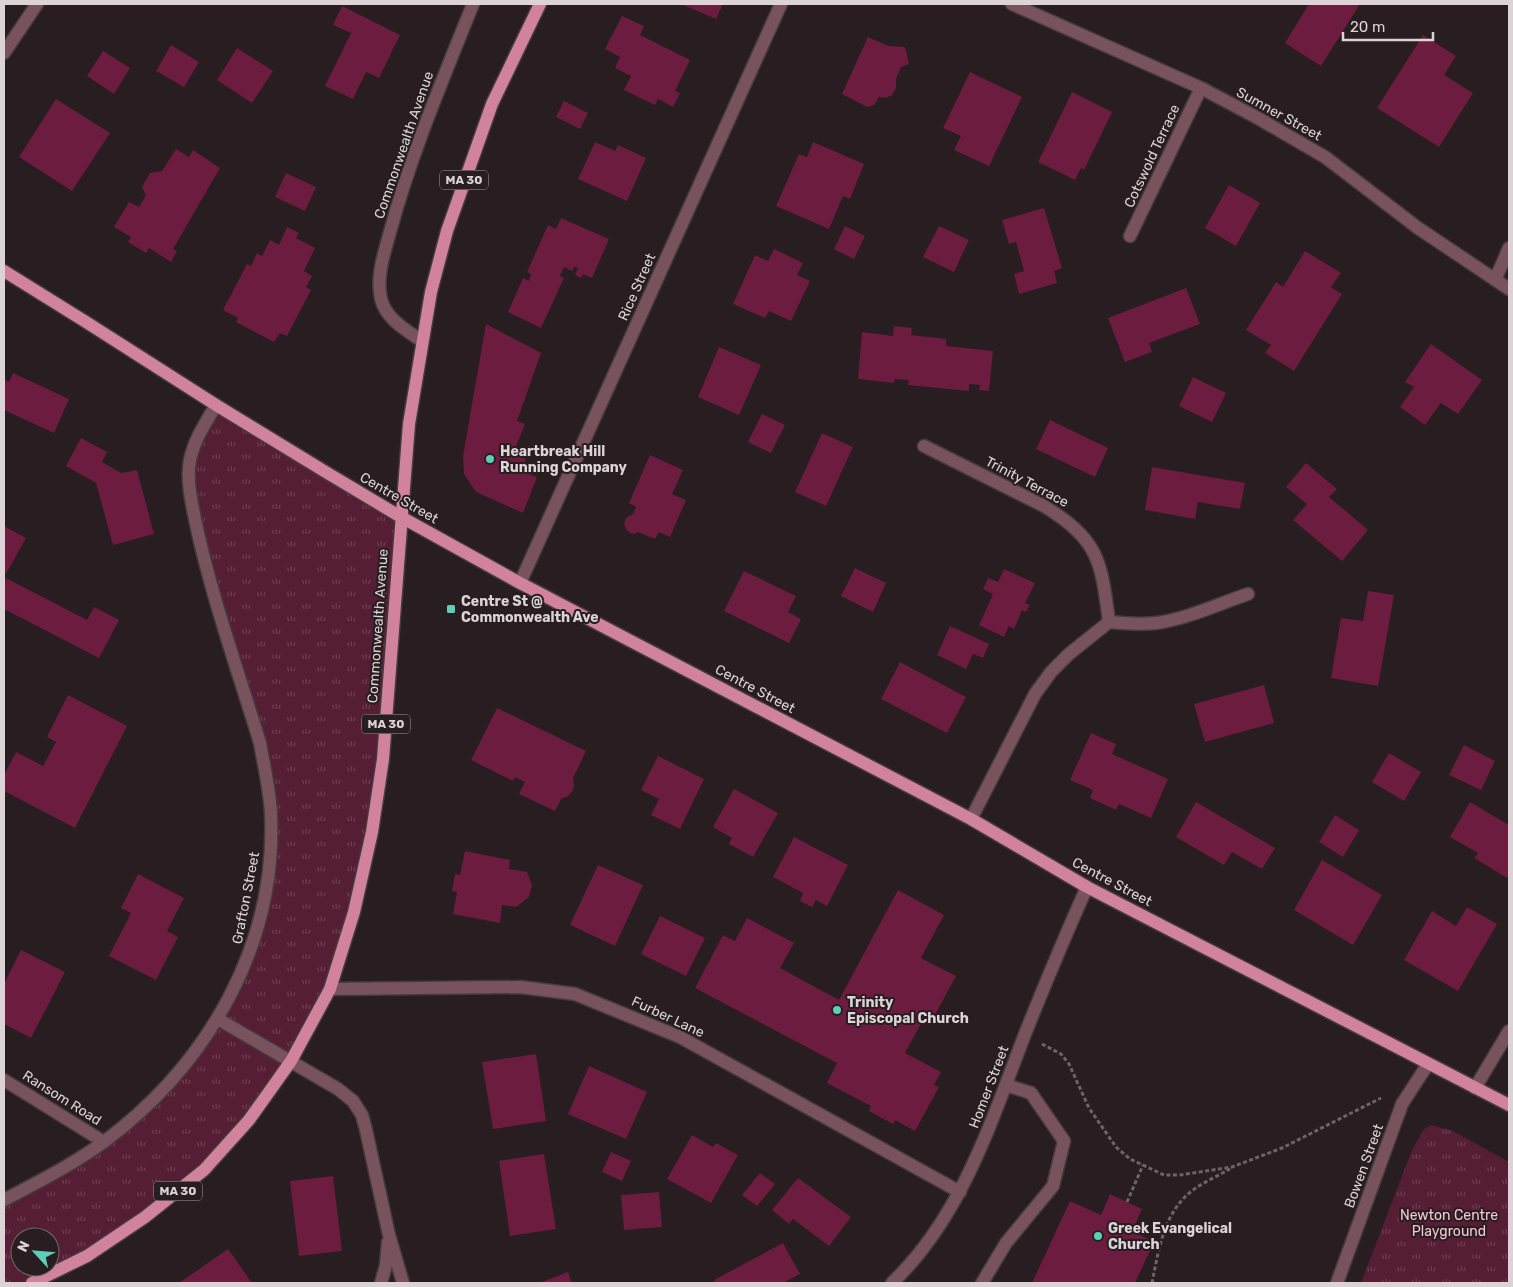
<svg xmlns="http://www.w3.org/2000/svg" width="1513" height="1287" viewBox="0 0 1513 1287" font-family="Rubik,sans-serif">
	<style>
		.park { fill: url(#park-tufts); fill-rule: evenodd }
		.building { fill: #6c1c3e }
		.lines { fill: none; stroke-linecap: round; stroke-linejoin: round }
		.minor-casing { stroke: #453a3d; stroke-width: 15 }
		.major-casing { stroke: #453a3d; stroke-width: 15 }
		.path { stroke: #6d6466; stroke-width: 3; stroke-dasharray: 4 2.5; stroke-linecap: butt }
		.minor { stroke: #78535e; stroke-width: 12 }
		.major { stroke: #d1839d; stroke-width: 12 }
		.poi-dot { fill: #5dceb8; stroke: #281d20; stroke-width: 2 }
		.labels { text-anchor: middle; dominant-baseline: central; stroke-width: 4; stroke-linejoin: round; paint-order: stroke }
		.shield { fill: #281d20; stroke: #a59c9f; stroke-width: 1 }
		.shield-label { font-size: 12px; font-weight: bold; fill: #dbd3d5 }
		.street-label { font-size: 14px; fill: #dbd3d5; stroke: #281d20 }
		.poi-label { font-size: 14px; font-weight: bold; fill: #dbd3d5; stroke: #281d20; text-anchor: start }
		.park-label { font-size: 14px; fill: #f6c5d4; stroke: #281d20 }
	</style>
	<defs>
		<pattern id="park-tufts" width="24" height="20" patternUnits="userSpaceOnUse" patternTransform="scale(1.25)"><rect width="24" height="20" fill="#561e34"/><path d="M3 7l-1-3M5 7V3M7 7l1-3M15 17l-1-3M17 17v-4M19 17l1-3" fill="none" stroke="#6e3e50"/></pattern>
	</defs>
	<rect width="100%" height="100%" fill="#281d20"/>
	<path class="park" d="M 216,405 L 401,517 L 383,759 L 330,989 L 249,1120 L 145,1217 L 32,1283 L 4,1283 L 4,1200 L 145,1110 L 235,989 L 267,884 L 265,768 L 209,576 L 190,461 ZM 20,1237 L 50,1237 L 50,1267 L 20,1267 Z
		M 1431,1125 L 1453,1131 L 1509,1162 L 1509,1283 L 1361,1283 L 1412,1150 L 1424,1129 Z"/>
	<path class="building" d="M 681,4 L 723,4 L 716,19 Z
		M 1309,4 L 1360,4 L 1321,66 L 1285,43 Z
		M 342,6 L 400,35 L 379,78 L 366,72 L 353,99 L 325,86 L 351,33 L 333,25 Z
		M 622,16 L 644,26 L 640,35 L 690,60 L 675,91 L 680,93 L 673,107 L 658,99 L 655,105 L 624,90 L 631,76 L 615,68 L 620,57 L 605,49 Z
		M 1423,35 L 1456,56 L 1444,75 L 1473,93 L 1439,147 L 1377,108 Z
		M 868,37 L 888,46 L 905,47 L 909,64 L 901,67 L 896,79 L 896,88 L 892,95 L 886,98 L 879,97 L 874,105 L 867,107 L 842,94 Z
		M 171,45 L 199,62 L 184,87 L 156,71 Z
		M 237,48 L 273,71 L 252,103 L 217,80 Z
		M 103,51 L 130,68 L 114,94 L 87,76 Z
		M 970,72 L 1022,97 L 989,166 L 954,150 L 961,136 L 943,128 Z
		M 1072,92 L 1112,112 L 1084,170 L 1081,168 L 1075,180 L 1038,162 Z
		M 56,99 L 110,133 L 72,191 L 19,157 Z
		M 564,101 L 588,113 L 580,129 L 556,117 Z
		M 595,142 L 615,151 L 618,145 L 646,158 L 627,201 L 578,179 Z
		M 813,142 L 864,164 L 850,199 L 843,196 L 829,229 L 776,206 L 799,154 L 807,157 Z
		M 176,149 L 189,157 L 193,150 L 220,168 L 173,249 L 177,251 L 171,262 L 149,248 L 146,253 L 128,242 L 131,237 L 114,227 L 129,202 L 139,207 L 146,195 L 142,187 L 150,173 L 162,171 Z
		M 286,173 L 316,187 L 305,211 L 275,197 Z
		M 1229,185 L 1260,203 L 1236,246 L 1205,228 Z
		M 1044,208 L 1062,268 L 1054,271 L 1057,283 L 1019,294 L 1014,274 L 1024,271 L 1016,242 L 1009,244 L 1002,220 Z
		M 561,218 L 609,239 L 592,278 L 583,274 L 581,278 L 575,275 L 578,268 L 574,267 L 572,271 L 564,267 L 560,276 L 564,278 L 541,328 L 508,312 L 523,278 L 529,281 L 531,274 L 527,272 L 548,225 L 556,229 Z
		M 845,226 L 865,236 L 854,259 L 834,249 Z
		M 939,226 L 969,240 L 954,272 L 923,257 Z
		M 287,227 L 299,233 L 296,238 L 315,248 L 304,271 L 312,276 L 306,287 L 311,290 L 287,336 L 280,333 L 274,342 L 236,322 L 238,318 L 223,310 L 247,264 L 251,266 L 257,253 L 262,256 L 270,240 L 279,245 Z
		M 774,249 L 803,263 L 797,275 L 810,281 L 791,321 L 769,311 L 765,318 L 733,304 L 755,255 L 768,261 Z
		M 1305,251 L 1341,273 L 1331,287 L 1342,294 L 1294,371 L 1265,353 L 1271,345 L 1246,330 L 1276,282 L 1283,287 Z
		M 1186,288 L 1200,324 L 1149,343 L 1152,352 L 1125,362 L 1108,318 Z
		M 486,324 L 541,353 L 517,421 L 525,424 L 513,454 L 526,459 L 521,471 L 537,477 L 523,513 L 476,492 L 464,474 L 463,456 Z
		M 894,326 L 912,328 L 911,335 L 946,339 L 946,346 L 993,351 L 989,391 L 979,390 L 980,385 L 969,384 L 969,391 L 908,385 L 909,380 L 895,379 L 894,383 L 858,379 L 862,332 L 893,336 Z
		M 1431,344 L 1482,380 L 1458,414 L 1441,403 L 1425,425 L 1400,407 L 1414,387 L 1405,382 Z
		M 719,347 L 761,365 L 739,415 L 698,397 Z
		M 13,373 L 69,399 L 54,433 L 4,410 L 4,379 L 9,382 Z
		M 1193,377 L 1226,393 L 1212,422 L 1179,406 Z
		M 762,414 L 785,425 L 771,453 L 748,442 Z
		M 1050,420 L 1108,448 L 1095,477 L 1036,449 Z
		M 822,433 L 853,447 L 826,506 L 795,492 Z
		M 81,438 L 107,452 L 102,462 L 121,473 L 137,470 L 154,534 L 113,545 L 96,483 L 66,466 Z
		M 650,455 L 683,470 L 672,494 L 686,500 L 670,537 L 659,532 L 655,539 L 638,532 L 634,534 L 630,533 L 626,529 L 624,524 L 626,518 L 633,514 L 636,507 L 629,503 Z
		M 1306,463 L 1337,489 L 1329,497 L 1368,530 L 1342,561 L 1293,520 L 1307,504 L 1286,487 Z
		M 1152,467 L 1245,483 L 1240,509 L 1198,502 L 1195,519 L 1145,510 Z
		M 4,526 L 26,538 L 6,574 L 4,572 Z
		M 855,568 L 886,583 L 873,612 L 841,596 Z
		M 1004,569 L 1035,583 L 1025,603 L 1030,605 L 1026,612 L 1022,610 L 1014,629 L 1009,626 L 1004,637 L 979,625 L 993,594 L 983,589 L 988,578 L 998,582 Z
		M 744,571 L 796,596 L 788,612 L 801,619 L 789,643 L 724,611 Z
		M 6,578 L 87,620 L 94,607 L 119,620 L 99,658 L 4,609 L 4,582 Z
		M 1368,591 L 1394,595 L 1378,686 L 1331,678 L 1341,618 L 1363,621 Z
		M 950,626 L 989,644 L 983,658 L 973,654 L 966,669 L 937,655 Z
		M 900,662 L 966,697 L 947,733 L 881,699 Z
		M 1264,685 L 1274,723 L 1205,742 L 1194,704 Z
		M 68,695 L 127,726 L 75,828 L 4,791 L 4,775 L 16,752 L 43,766 L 56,742 L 47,737 Z
		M 497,708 L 586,751 L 573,778 L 574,784 L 573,790 L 568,796 L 561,799 L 555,811 L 519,794 L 525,782 L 515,777 L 513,781 L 471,760 Z
		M 1091,733 L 1116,744 L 1112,754 L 1168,779 L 1151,818 L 1119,804 L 1116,810 L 1090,798 L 1093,790 L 1070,780 Z
		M 1464,745 L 1495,761 L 1481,790 L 1449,775 Z
		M 1389,753 L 1421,772 L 1404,801 L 1372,782 Z
		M 658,756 L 704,779 L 680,829 L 651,815 L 659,799 L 641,790 Z
		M 734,789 L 778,813 L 753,857 L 729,844 L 732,838 L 713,827 Z
		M 1196,802 L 1275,848 L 1262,869 L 1232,852 L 1224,865 L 1176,837 Z
		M 1470,802 L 1509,825 L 1509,879 L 1474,858 L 1478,853 L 1450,837 Z
		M 1335,815 L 1359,830 L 1343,857 L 1319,842 Z
		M 794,837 L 848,865 L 827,906 L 816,900 L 812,907 L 800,901 L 803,893 L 773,877 Z
		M 465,851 L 510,860 L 509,869 L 527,872 L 532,885 L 529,897 L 516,907 L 502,905 L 500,923 L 453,914 L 457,892 L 452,891 L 455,874 L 460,875 Z
		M 1322,860 L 1382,895 L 1353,945 L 1294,910 Z
		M 598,865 L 643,885 L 615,946 L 570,925 Z
		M 138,874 L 184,898 L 167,931 L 178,937 L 156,980 L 109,956 L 131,913 L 121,908 Z
		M 898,890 L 944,915 L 921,958 L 956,976 L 930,1024 L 923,1020 L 905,1053 L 941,1072 L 934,1085 L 939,1087 L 915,1131 L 895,1120 L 893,1124 L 869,1111 L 871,1106 L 827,1083 L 837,1063 L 695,988 L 723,935 L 735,941 L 747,918 L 794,943 L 780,968 L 839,1000 Z
		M 1467,907 L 1497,924 L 1458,991 L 1404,960 L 1432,911 L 1456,926 Z
		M 660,916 L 705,938 L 686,976 L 641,954 Z
		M 21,950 L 65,972 L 31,1038 L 4,1024 L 4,984 Z
		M 536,1054 L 546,1121 L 493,1129 L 482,1062 Z
		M 589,1066 L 647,1092 L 626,1139 L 568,1114 Z
		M 692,1135 L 713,1147 L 716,1143 L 738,1155 L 711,1203 L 667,1179 Z
		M 611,1152 L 631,1161 L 622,1181 L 602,1172 Z
		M 544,1154 L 556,1229 L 510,1236 L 499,1161 Z
		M 760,1173 L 775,1184 L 757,1206 L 742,1195 Z
		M 333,1176 L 342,1251 L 299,1256 L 290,1181 Z
		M 798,1178 L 851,1217 L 829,1246 L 793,1219 L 789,1224 L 772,1210 Z
		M 659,1192 L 662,1227 L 624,1230 L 621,1195 Z
		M 1110,1194 L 1142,1209 L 1132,1231 L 1154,1242 L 1135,1283 L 1032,1283 L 1070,1201 L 1101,1215 Z
		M 783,1243 L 800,1274 L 783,1283 L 716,1283 L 714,1280 Z
		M 228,1249 L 252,1283 L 179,1283 Z
		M 568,1272 L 572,1283 L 539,1283 Z"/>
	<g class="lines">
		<g class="minor-casing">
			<path id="minor" d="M 1012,4 L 1201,88 L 1256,117 L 1325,157 L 1418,228 L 1509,289
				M 4,53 L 37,4
				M 1130,236 L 1201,88
				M 1495,280 L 1509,248
				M 422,341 C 406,330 386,319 381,299 C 376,276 384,254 390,232 C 411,154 443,79 473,4
				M 924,446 L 1044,506 C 1100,541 1101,561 1109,622
				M 520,583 L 781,4
				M 971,819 L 1035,694 L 1051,672 L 1069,654 L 1109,622 C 1125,623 1140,625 1156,623 C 1187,619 1218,604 1248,594
				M 330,989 L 520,987 L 575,994 L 680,1037 L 960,1192
				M 218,1019 L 338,1089 L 353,1101 L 362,1115 L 366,1130 L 389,1235 L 403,1283
				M 4,1080 L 104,1142
				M 1475,1088 L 1509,1031
				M 4,1200 C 38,1182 74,1164 105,1141 C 208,1064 277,945 271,814 C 270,791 264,766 260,743 C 238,671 212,598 196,524 C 192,504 186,480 190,460 C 194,440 206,422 216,405
				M 381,1283 L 386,1265 L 388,1242
				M 892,1283 C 962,1216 991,1122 1025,1034 C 1045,984 1065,936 1087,887
				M 982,1283 L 1006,1243 L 1053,1186 L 1064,1141 L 1031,1093 L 1006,1085
				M 1337,1283 L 1402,1104 L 1428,1064"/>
		</g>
		<g class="major-casing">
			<path id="major" d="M 4,271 L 86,322 L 216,405 L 324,471 L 401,517 L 520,583 L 971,819 L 1087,887 L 1509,1105
				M 32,1283 L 87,1256 L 145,1217 L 204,1170 L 249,1120 L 291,1061 L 330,989 L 354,912 L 372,832 L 383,759 L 409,424 L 431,292 L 447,231 L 492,104 L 540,4"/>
		</g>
		<path class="path" d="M 1042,1044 L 1061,1054 L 1069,1064 L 1089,1108 L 1116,1147 L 1130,1159 L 1164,1175 L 1180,1175 L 1232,1167 L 1282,1148 L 1381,1098
			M 1127,1202 L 1143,1165
			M 1152,1283 C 1158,1253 1163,1217 1187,1195 C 1199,1184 1216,1177 1230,1169"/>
		<use href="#minor" class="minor"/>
		<use href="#major" class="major"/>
	</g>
	<g class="poi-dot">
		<circle cx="490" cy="459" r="5"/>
		<rect x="446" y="604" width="10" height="10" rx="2.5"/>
		<circle cx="837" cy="1010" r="5"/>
		<circle cx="1098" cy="1236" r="5"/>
	</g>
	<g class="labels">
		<g class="shield">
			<rect x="440" y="170.5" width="48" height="19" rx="4"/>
			<rect x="362" y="714.5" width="48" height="19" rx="4"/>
			<rect x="154" y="1181.5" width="48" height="19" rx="4"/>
		</g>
		<g class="shield-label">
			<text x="464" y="180">MA 30</text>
			<text x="386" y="724">MA 30</text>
			<text x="178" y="1191">MA 30</text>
		</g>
		<g class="street-label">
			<text transform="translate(1279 114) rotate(29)">Sumner Street</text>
			<text transform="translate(404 145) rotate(-71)">Commonwealth Avenue</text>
			<text transform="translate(1152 156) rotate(-65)">Cotswold Terrace</text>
			<text transform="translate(637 287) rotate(-66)">Rice Street</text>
			<text transform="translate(1027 482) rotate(28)">Trinity Terrace</text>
			<text transform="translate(399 498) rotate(30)">Centre Street</text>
			<text transform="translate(378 626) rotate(-86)">Commonwealth Avenue</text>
			<text transform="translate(755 689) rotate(28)">Centre Street</text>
			<text transform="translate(1112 882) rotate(28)">Centre Street</text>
			<text transform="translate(246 898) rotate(-79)">Grafton Street</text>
			<text transform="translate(668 1017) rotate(25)">Furber Lane</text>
			<text transform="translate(989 1087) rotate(-69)">Homer Street</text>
			<text transform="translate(62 1098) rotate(32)">Ransom Road</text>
			<text transform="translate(1364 1166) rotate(-70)">Bowen Street</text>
		</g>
		<g class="poi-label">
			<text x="500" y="451">Heartbreak Hill<tspan x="500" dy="16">Running Company</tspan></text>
			<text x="461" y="601">Centre St @<tspan x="461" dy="16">Commonwealth Ave</tspan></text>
			<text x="847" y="1002">Trinity<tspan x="847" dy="16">Episcopal Church</tspan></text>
			<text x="1108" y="1228">Greek Evangelical<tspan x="1108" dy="16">Church</tspan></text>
		</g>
		<g class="park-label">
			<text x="1449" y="1215">Newton Centre<tspan x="1449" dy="16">Playground</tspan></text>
		</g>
	</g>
	<rect width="1513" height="1287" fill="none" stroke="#dbd3d5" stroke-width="10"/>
	<g transform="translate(35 1252) rotate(296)"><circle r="24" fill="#281d20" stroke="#706668"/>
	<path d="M0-4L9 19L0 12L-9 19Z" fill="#5dceb8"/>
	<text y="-8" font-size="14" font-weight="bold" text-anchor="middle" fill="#dbd3d5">N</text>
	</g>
	<path d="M1343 32v8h90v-8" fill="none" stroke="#dbd3d5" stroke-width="2.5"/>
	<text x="1350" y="32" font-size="15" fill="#dbd3d5" stroke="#281d20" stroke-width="4" paint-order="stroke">20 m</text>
</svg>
